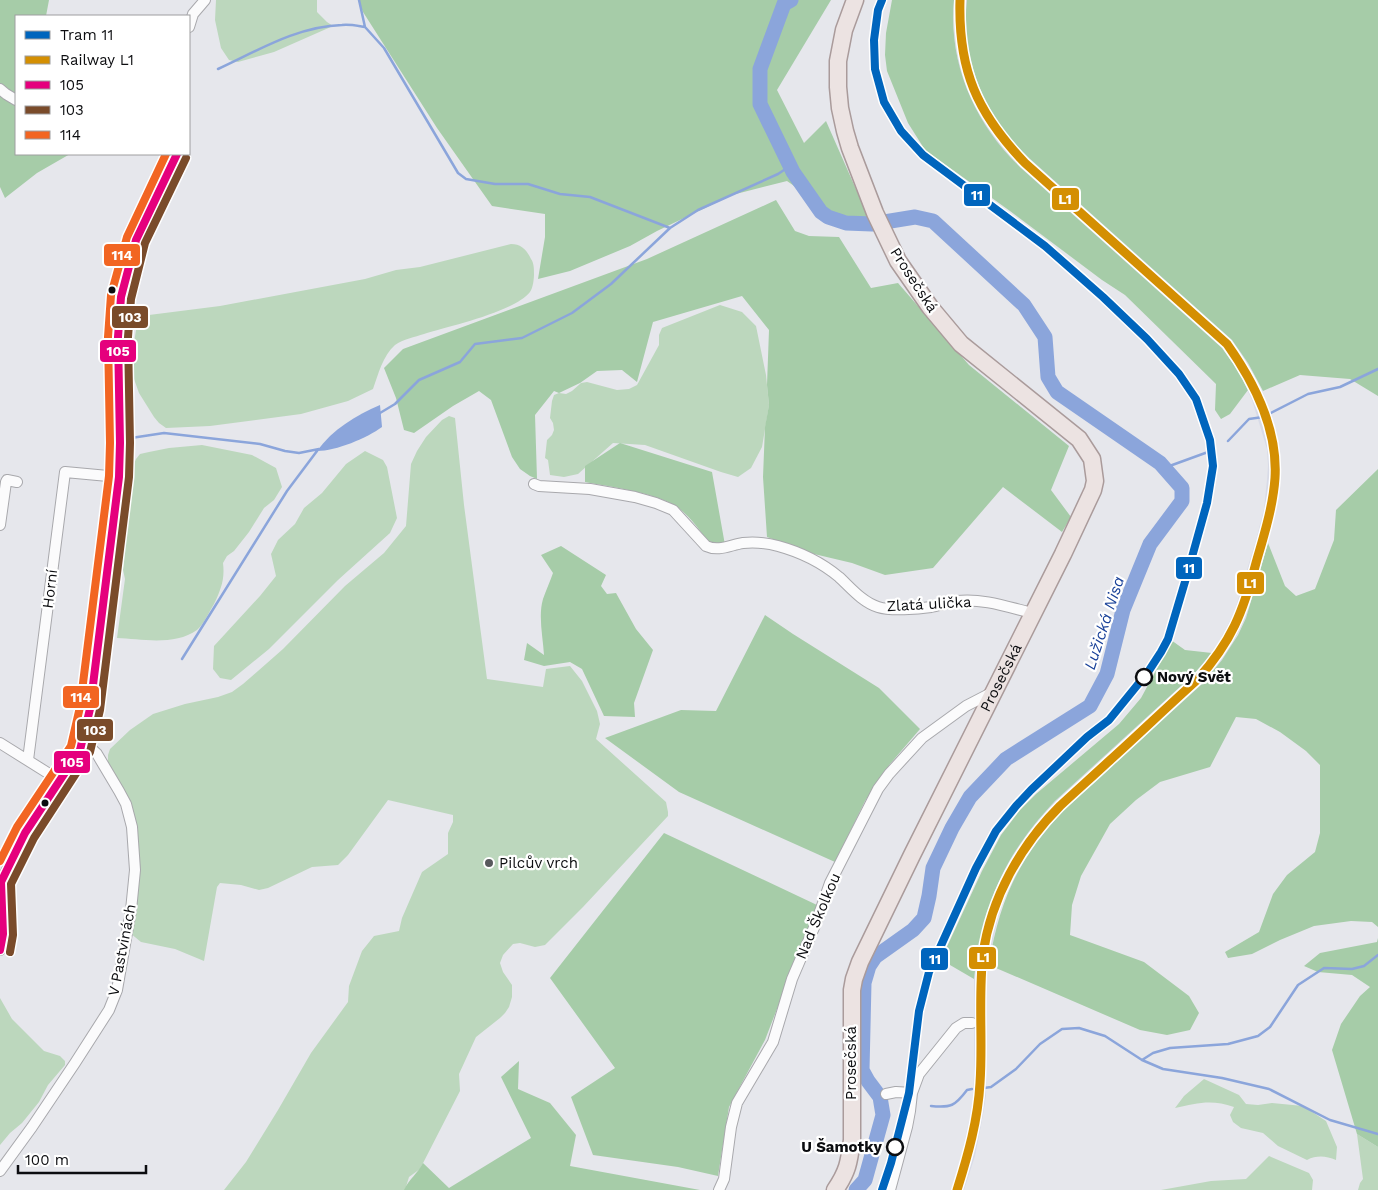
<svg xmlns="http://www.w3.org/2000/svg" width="1378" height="1190" viewBox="0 0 1378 1190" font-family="'Work Sans',sans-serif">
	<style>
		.built { fill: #d8dbe7 }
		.green { fill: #bcd7bd }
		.forest { fill: #a6cca8 }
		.water { fill: #8ba5db }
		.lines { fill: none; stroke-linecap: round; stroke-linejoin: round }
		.stream { stroke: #8ba5db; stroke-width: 2.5 }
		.river { stroke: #8ba5db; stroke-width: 15 }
		.minor-casing { stroke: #a8a8ac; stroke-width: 12 }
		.primary-casing { stroke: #aa9b9b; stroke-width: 19 }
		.minor { stroke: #fbfbfc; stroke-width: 10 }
		.primary { stroke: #ece3e2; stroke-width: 16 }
		.bus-1-casing { stroke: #fff; stroke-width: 11 }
		.bus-2-casing { stroke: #fff; stroke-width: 11 }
		.bus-3-casing { stroke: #fff; stroke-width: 11 }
		.bus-1 { stroke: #e5007d; stroke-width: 8 }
		.bus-2 { stroke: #7a4b2a; stroke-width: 8 }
		.bus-3 { stroke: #f26522; stroke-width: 8 }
		.rail-1-casing { stroke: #fff; stroke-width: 12 }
		.rail-1 { stroke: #d48f02; stroke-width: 9 }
		.tram-1-casing { stroke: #fff; stroke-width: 11 }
		.tram-1 { stroke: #0065bd; stroke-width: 8 }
		.bus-dot { fill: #0c0d10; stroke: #fff; stroke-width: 2 }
		.stop-dot { fill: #fff; stroke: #0c0d10; stroke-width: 2.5 }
		.poi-dot { fill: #58595d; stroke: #fff; stroke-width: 2 }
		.labels { text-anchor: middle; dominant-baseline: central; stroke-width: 4.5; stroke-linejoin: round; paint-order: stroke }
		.street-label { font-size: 15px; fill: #0c0d10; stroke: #fff }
		.stop-label { font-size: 15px; font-weight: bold; fill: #0c0d10; stroke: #fff; text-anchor: start }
		.poi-label { font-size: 15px; fill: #0c0d10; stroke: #fff; text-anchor: start }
		.water-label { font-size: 16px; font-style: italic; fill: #194199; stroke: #fff }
		.line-badge { stroke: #fff; stroke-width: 2 }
		.badge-label { font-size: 14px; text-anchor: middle; font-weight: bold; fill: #fff }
	</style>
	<rect width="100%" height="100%" fill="#e6e7ec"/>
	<path class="built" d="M 954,0 L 967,0 L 967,36 L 972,63 L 980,90 L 995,119 L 1017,147 L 1029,158 L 1232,340 L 1248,363 L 1264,395 L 1279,447 L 1280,466 L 1280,481 L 1276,511 L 1268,543 L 1246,618 L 1231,647 L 1222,660 L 1202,684 L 1064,810 L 1052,823 L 1030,850 L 1006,895 L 998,917 L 991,951 L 987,980 L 986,1096 L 983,1115 L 975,1156 L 964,1190 L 951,1190 L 962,1153 L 971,1112 L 973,1095 L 974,1075 L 974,979 L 982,929 L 994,890 L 1002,874 L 1020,843 L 1042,815 L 1055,801 L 1193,675 L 1212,653 L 1220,640 L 1234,613 L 1256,540 L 1264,509 L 1267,480 L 1268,466 L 1267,449 L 1252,400 L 1237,369 L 1222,348 L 1021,168 L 997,143 L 985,126 L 969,95 L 959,67 L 954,37 Z"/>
	<path class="green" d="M 216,0 L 317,0 L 317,12 L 327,22 L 333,26 L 274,52 L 238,62 L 229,60 L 221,48 L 215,20 Z
		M 511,244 C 521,244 527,250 531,259 C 534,263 534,269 534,274 C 534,279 533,288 530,292 C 514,312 450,326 424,334 C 415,337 403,339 395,345 C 383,355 378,375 373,389 L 348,401 L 301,414 L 210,426 L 166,428 L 159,423 L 154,417 L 139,393 L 134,379 L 132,355 L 137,324 L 141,318 L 149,315 L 220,306 L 365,279 L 396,270 L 420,267 Z
		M 720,305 L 742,312 L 756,326 L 766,375 L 769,405 L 762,447 L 751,468 L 738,477 L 721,472 L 645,445 L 613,443 L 578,474 L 564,477 L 550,475 L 548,460 L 545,458 L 547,440 L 552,435 L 554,430 L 553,423 L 550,418 L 552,401 L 554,395 L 559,393 L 566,394 L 572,391 L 581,383 L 587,382 L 617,390 L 629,389 L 637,385 L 659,345 L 659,335 L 662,328 Z
		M 449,416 L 455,418 L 464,505 L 487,679 L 543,687 L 546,669 L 570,666 L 582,681 L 597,711 L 600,724 L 596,739 L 666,802 L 668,812 L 668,816 L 583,907 L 545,945 L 535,947 L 520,943 L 513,944 L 503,955 L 500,963 L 503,972 L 512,985 L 512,997 L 509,1007 L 505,1013 L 500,1018 L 476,1037 L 459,1074 L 460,1091 L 420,1169 L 409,1177 L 405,1190 L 224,1190 L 246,1162 L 278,1110 L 311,1053 L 348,1002 L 349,986 L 362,951 L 374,936 L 399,931 L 402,918 L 422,872 L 448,854 L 448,833 L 453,822 L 453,815 L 388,800 L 348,855 L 338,865 L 312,867 L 268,888 L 259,890 L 241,885 L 220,883 L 217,887 L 204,961 L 175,949 L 141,942 L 130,933 L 131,805 L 121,784 L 108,762 L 108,755 L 110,749 L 130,730 L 153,714 L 185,704 L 218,697 L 232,692 L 243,684 L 283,649 L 345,586 L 384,553 L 406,526 L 411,464 L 417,451 L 426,437 L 442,420 Z
		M 202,445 L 252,455 L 276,468 L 282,487 L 274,500 L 264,508 L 249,532 L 234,551 L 227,556 L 223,563 C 225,579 221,589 214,604 C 209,612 204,624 197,630 C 175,646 141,639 117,638 L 125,579 L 123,570 L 126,524 L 132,469 L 136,459 L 140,454 L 149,452 L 169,448 Z
		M 365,451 L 383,460 L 387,467 L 397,518 L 390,533 L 338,580 L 269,649 L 231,680 L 220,678 L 213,669 L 214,646 L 260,596 L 276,576 L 271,554 L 278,540 L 295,524 L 304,508 L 322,493 L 346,464 Z
		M 0,998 L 12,1019 L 44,1051 L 60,1056 L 65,1061 L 65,1065 L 48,1085 L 39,1102 L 22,1123 L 10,1133 L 0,1145 Z
		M 1204,1079 L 1239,1095 L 1246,1104 L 1258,1105 L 1272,1103 L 1303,1106 L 1326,1121 L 1337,1147 L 1336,1160 C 1326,1156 1317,1155 1307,1160 L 1278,1146 L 1263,1133 L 1241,1128 L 1233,1122 L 1230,1115 L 1234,1107 C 1212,1099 1197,1103 1175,1108 L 1184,1096 Z
		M 1357,1134 L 1378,1147 L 1378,1190 L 1358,1190 L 1360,1183 L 1363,1179 Z
		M 1269,1156 L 1309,1173 L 1313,1180 L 1312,1190 L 1161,1190 L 1211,1181 L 1246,1179 Z"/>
	<path class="forest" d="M 0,0 L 49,0 L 46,16 L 16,16 L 16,154 L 70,154 L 37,173 L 5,198 L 0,187 Z
		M 358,0 L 831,0 L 777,90 L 804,143 L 826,121 L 870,221 L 833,213 L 787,181 L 732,195 L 657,231 L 630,246 L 570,271 L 538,279 L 545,237 L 545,214 L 492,206 L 437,128 L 363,12 Z
		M 892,0 L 954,0 C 948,64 975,124 1021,168 L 1222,348 L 1237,369 L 1248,390 L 1230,414 L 1221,419 L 1215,410 L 1216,384 L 1125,295 L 1102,280 L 1010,211 L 925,150 L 908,123 L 887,71 L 885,55 L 886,33 Z
		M 967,0 L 1378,0 L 1378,396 L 1350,379 L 1300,375 L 1263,391 L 1248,363 L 1232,340 L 1029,158 C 986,118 960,60 967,0 Z
		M 776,200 L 795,231 L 809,236 L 839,237 L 871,288 L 898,283 L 969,365 L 1069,446 L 1051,490 L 1071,517 L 1062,532 L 1003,487 L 933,568 L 885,575 L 852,563 L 814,554 L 767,537 L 763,477 L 765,427 L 769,405 L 767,385 L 769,330 L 742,296 L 653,322 L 637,382 L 622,370 L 597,371 L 580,383 L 559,393 L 554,391 L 535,415 L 537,479 L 530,476 L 520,469 L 512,457 L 491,400 L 479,391 L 453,406 L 414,433 L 404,430 L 396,398 L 384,368 L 403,349 L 647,259 Z
		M 620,443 L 712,472 L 725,545 L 710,544 C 701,532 692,519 680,509 C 660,493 611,487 585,482 L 585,466 Z
		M 1378,469 L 1378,927 L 1372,922 L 1351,921 L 1314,926 L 1280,940 L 1252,954 L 1228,958 L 1225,952 L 1259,932 L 1273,894 L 1287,875 L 1315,852 L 1320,833 L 1320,765 L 1306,751 L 1280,732 L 1256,719 L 1236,717 L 1210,767 L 1160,782 L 1136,800 L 1110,824 L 1081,876 L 1072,905 L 1070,935 L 1144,962 L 1189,996 L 1199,1013 L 1190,1030 L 1167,1035 L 1140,1030 L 989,965 C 999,900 1019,858 1064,810 L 1202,684 L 1222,660 L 1238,635 L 1246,618 L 1268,543 L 1285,586 L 1296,596 L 1315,589 L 1334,540 L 1336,510 Z
		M 561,546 L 606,575 L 601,586 L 607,594 L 616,593 L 636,629 L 653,650 L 634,703 L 635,717 L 604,716 L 582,669 L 570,662 L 544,666 L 524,660 L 527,643 L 544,655 C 543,637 538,616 543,599 C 546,590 550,582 553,573 L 541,555 Z
		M 765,615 L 793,634 L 879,688 L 920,729 L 890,764 L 865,801 L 835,862 L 679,792 L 605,738 L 681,710 L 716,711 Z
		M 1171,640 L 1185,650 L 1212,653 L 1193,675 L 1055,801 C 1003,856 983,905 974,979 L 950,965 L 945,951 L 982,871 L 1001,835 L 1020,810 L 1036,794 L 1119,724 L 1141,698 L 1166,652 Z
		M 664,833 L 817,905 L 765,1040 L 729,1107 L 718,1176 L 678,1167 L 593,1155 L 571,1097 L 615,1068 L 550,978 Z
		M 1378,938 L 1378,1147 L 1357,1134 L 1332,1050 L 1341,1024 L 1360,996 L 1370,987 L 1352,975 L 1318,972 L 1304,966 L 1320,953 L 1377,942 Z
		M 519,1061 L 518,1089 L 550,1103 L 576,1135 L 570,1166 L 700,1190 L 404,1190 C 409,1179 418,1173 423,1163 L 449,1188 L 531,1138 L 501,1077 Z"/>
	<path class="water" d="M 380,405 L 382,427 C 367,438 336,451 317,451 C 332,430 356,415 380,405 Z"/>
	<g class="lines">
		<path class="stream" d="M 359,0 L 365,27
			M 218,69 C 257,51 298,26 342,25 C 350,24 358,26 365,27 L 384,48 L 458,173 L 466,179 L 495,184 L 528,184 L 560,194 L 590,197 L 670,228
			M 380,413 L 395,404 L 419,380 L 460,362 L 475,344 L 522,338 L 572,313 L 611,284 L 670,228 L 698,210 L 778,174 L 790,166
			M 131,438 L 164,433 L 260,444 L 285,451 L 299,453 L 319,449
			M 1228,441 L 1249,419 L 1263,417 L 1308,394 L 1340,387 L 1378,369
			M 1164,468 L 1208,452
			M 182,659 L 287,491 L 317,451
			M 1142,1060 L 1163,1069 L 1222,1078 L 1269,1089 L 1330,1120 L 1378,1134
			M 984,1088 L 991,1087 L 1016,1069 L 1040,1044 L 1062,1029 L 1079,1028 L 1105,1036 L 1142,1060 L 1153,1053 L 1170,1048 L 1228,1044 L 1258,1036 L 1270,1027 L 1298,985 L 1324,968 L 1352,969 L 1364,966 L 1378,955
			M 931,1106 C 951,1108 955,1106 967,1090 L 972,1089"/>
		<path class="river" d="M 791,0 L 784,4 L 760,69 L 760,104 L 793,172 L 821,212 L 828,217 L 846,223 L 872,224 L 915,217 L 933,221 L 1024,305 L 1045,337 L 1048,377 L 1057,392 L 1160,463 L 1182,488 L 1182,501 L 1150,544 L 1123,610 L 1107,674 L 1090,706 L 1006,759 L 970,797 L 952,828 L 933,868 L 929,896 L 924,918 L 913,930 L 875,957 L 869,966 L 864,983 L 862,1070 L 868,1081 L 880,1097 L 883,1115 L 865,1180 L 856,1190"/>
		<g class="minor-casing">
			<path id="minor" d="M 189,27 L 193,14 L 205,0
				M 0,89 L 6,94 L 16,100
				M 534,484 L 539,486 L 590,489 L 635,497 L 656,503 L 673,510 L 706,546 C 719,552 730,545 743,543 C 754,542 767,543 778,546 C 800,552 821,562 839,577 C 850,587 862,602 878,607 C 890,611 918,609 931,607 C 940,605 948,602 957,601 C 982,598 1008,607 1032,613
				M 0,525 L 6,482 L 7,480 L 17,482
				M 0,743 L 51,775 L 62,778
				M 28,760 L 65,472 L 119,477
				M 0,950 L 3,934 L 1,882 L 25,833 L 80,750 L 90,709 L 119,477 L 120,443 L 118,337 L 121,297 L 136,240 L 177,154
				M 886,1094 L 896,1092 L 912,1093
				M 0,1171 L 32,1127 L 75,1063 L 109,1010 L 117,990 L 131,910 L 135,870 L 132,827 L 126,804 L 119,791 L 97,754 L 82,740
				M 719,1190 L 724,1179 L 731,1127 L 737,1103 L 773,1042 L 792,979 L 816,923 L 830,883 L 878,789 L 889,774 L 922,738 L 966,706 L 993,692
				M 890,1190 L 907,1127 L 910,1111 L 912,1093 L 919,1074 L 956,1028 L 964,1023 L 972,1023"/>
		</g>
		<g class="primary-casing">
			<g id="primary">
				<path id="s1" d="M 835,1190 C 848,1171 849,1162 852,1140 L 852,990 L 854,979 L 860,962 L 912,855 L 1063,554 L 1093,490 L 1095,481 L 1092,459 L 1079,439 L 961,344 L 930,307 L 898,261 L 875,213 L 850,148 L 845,131 L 840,108 L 838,87 L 838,61 L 844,30 L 855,0"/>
			</g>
		</g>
		<use href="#minor" class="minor"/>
		<use href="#primary" class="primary"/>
		<g class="bus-1-casing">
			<path id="bus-1" d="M 0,950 L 3,934 L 1,882 L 25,833 L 80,750 L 90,709 L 119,477 L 120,443 L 118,337 L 121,297 L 136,240 L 177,154"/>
		</g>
		<g class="bus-2-casing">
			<path id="bus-2" d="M 10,952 L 13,935 L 11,884 L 34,838 L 90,752 L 100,710 L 129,477 L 130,443 L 128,337 L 131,299 L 145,243 L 186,158"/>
		</g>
		<g class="bus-3-casing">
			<path id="bus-3" d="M 0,861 L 17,827 L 71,746 L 80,707 L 109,476 L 110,443 L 108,337 L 111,295 L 127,237 L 166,154"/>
		</g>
		<use href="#bus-1" class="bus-1"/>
		<use href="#bus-2" class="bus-2"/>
		<use href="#bus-3" class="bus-3"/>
		<g class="rail-1-casing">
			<path id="rail-1" d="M 957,1190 C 968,1155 978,1120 980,1083 C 983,1040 978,997 983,954 C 991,898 1020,846 1060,806 C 1076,791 1092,777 1108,762 C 1138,735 1167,707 1197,680 C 1232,641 1243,612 1256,563 C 1264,535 1273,507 1275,478 C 1278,430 1254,382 1227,344 L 1025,163 C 977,113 958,70 960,0"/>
		</g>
		<use href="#rail-1" class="rail-1"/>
		<g class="tram-1-casing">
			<path id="tram-1" d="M 882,0 L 878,10 L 874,40 L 875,69 L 884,102 L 901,131 L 923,155 L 1045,246 L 1103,297 L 1147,339 L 1179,374 L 1196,399 L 1210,440 L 1213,466 L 1207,503 L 1187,575 L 1168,639 L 1161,652 L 1148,672 L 1109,720 L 1087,737 L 1031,790 L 1016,806 L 996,831 L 976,868 L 929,972 L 919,1011 L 909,1093 L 891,1163 L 882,1190"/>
		</g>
		<use href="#tram-1" class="tram-1"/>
	</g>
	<g class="bus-dot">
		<circle cx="112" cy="290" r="4.5"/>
		<circle cx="45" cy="803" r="4.5"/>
	</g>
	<g class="stop-dot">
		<circle cx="1144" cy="677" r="8"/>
		<circle cx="895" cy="1147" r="8"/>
	</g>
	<circle class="poi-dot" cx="489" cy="863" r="5"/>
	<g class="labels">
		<g class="street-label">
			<text transform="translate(914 280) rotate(57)">Prosečská</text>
			<text transform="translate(50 589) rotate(-83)">Horní</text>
			<text transform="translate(929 604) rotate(-3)">Zlatá ulička</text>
			<text stroke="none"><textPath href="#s1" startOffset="550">Prosečská</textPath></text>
			<text transform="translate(818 916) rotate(-67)">Nad Školkou</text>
			<text transform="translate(122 950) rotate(-79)">V Pastvinách</text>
			<text transform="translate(851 1063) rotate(-90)">Prosečská</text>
		</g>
		<g class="stop-label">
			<text x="1157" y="677">Nový Svět</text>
			<text x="882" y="1147" text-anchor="end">U Šamotky</text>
		</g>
		<g class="poi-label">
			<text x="499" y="863">Pilcův vrch</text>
		</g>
		<g class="water-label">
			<text transform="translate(1104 623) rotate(-72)">Lužická Nisa</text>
		</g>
	</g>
	<g class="line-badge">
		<rect x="963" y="183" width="28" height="24" rx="5" fill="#0065bd"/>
		<rect x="1051" y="187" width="29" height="24" rx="5" fill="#d48f02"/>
		<rect x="103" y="243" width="38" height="24" rx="5" fill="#f26522"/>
		<rect x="111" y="305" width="38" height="24" rx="5" fill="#7a4b2a"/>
		<rect x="99" y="339" width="38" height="24" rx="5" fill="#e5007d"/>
		<rect x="1175" y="556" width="28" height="24" rx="5" fill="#0065bd"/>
		<rect x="1236" y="571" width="29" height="24" rx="5" fill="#d48f02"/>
		<rect x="62" y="685" width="38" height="24" rx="5" fill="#f26522"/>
		<rect x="76" y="718" width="38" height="24" rx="5" fill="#7a4b2a"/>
		<rect x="53" y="750" width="38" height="24" rx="5" fill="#e5007d"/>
		<rect x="968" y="946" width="29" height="24" rx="5" fill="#d48f02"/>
		<rect x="920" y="947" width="29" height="24" rx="5" fill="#0065bd"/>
	</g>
	<g class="badge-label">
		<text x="977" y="200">11</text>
		<text x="1065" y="204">L1</text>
		<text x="122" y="260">114</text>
		<text x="130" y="322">103</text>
		<text x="118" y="356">105</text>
		<text x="1189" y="573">11</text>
		<text x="1250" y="588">L1</text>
		<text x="81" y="702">114</text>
		<text x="95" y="735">103</text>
		<text x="72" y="767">105</text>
		<text x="983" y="962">L1</text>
		<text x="935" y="964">11</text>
	</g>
	<rect x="15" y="15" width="175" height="140" fill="#ffffff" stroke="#9e9e9f"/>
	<rect x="25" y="31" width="25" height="8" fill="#0065bd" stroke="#9e9e9f"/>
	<text x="60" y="40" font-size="15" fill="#0c0d10">Tram 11</text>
	<rect x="25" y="56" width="25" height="8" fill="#d48f02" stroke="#9e9e9f"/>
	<text x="60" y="65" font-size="15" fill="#0c0d10">Railway L1</text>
	<rect x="25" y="81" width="25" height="8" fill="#e5007d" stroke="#9e9e9f"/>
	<text x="60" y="90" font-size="15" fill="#0c0d10">105</text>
	<rect x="25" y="106" width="25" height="8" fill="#7a4b2a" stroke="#9e9e9f"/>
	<text x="60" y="115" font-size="15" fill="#0c0d10">103</text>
	<rect x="25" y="131" width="25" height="8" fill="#f26522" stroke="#9e9e9f"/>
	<text x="60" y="140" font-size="15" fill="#0c0d10">114</text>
	<path d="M18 1165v8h128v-8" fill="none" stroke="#0c0d10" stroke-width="2.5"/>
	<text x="25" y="1165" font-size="15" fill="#0c0d10" stroke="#ffffff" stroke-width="4" paint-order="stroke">100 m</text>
</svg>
